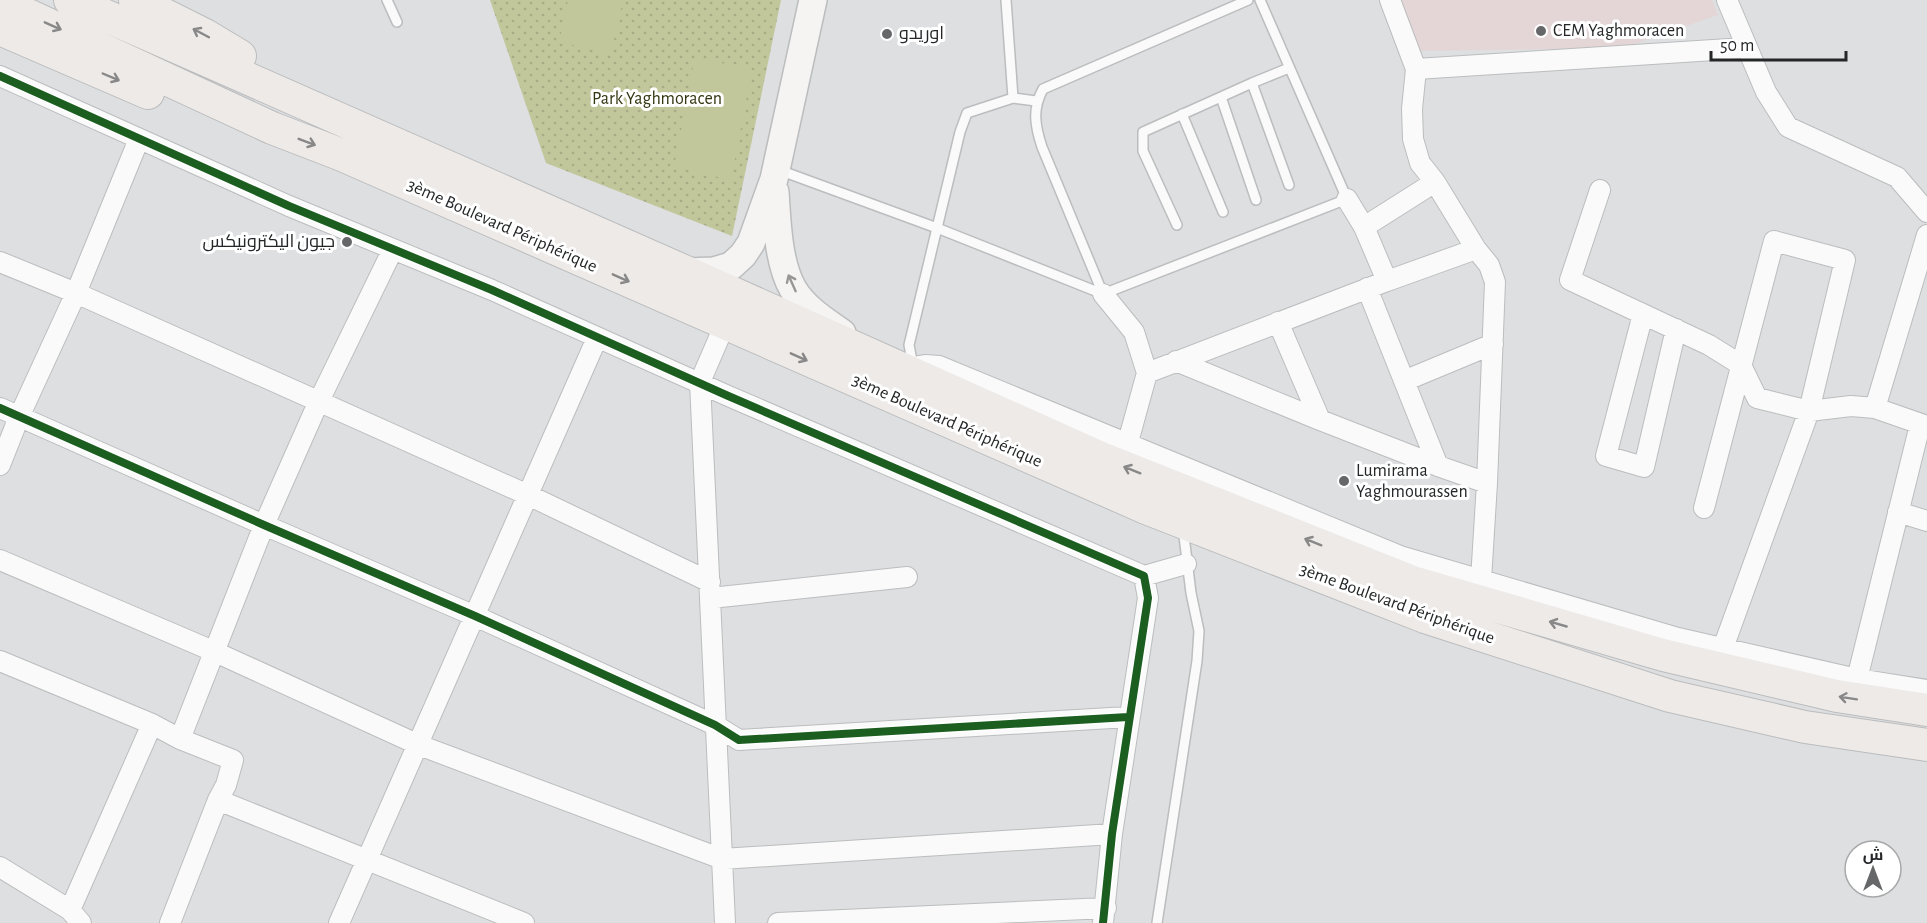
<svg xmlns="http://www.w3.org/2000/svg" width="1927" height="923" viewBox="0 0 1927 923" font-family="'Alegreya Sans',Cairo,sans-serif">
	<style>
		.education { fill: #e4d6d6 }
		.park { fill: url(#park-dots) }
		.garden { fill: #c2c79b }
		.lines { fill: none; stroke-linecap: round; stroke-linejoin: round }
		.service-casing { stroke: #bbbdbe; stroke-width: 12 }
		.minor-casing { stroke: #bbbdbe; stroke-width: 22 }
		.secondary-casing { stroke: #bbbdbe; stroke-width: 30 }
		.trunk-casing { stroke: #bbbcbd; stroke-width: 34 }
		.service { stroke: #fafafa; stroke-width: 9 }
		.minor { stroke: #fafafa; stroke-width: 20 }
		.secondary { stroke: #f6f4f3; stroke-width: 27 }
		.trunk { stroke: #eeeae8; stroke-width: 32 }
		.cycleway-casing { stroke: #fff; stroke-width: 11 }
		.cycleway { stroke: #1b5e20; stroke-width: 8 }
		.oneway { stroke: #898888 }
		.oneway2 { stroke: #989797 }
		.poi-dot { fill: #656768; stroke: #fff; stroke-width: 2 }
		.labels { text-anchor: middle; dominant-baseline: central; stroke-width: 6; stroke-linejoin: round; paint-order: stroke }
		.poi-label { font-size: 18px; fill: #242627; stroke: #fff; text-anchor: start }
		.park-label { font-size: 18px; fill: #333711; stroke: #fff }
		.street-label { font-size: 18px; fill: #242627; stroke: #fff }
	</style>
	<defs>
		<pattern id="park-dots" width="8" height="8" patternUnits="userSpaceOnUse" patternTransform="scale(1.5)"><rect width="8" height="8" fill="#c2c79b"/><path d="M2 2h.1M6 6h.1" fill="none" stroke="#a7ab86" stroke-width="1.8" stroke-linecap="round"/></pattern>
	</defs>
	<rect width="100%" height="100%" fill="#dddfe1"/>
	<path class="education" d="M 1399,0 L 1712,0 L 1718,15 L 1623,48 L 1419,51 Z"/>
	<path class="park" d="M 490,0 L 781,0 L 732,236 L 546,163 Z"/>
	<path class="garden" d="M 568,0 L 623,0 L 611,54 L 559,42 Z
		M 695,57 L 752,70 L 731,180 L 674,167 Z"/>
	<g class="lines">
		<g class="service-casing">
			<path id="service" d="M 387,0 L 397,22
				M 1006,0 L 1013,98
				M 1252,83 L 1289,185
				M 1221,97 L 1256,200
				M 1182,114 L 1223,212
				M 779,170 L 937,228 L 1103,294 L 1347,199 L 1260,0
				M 1177,225 L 1143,151 L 1143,132 L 1252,83 L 1289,68
				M 1103,294 L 1042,147 C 1035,126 1032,109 1043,89 L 1248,0
				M 913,366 L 909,345 L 960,132 L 967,113 L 1013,98 L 1036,101
				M 1157,923 L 1197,661 L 1199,631 L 1191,593 L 1183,528"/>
		</g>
		<g class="minor-casing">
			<path id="minor" d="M 1390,0 L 1416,69 L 1745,48
				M 1727,0 L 1766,92 L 1788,127 L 1897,177 L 1927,212
				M 1416,69 L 1412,109 L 1413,139 L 1420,163 L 1435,182 L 1476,249
				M 0,76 L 289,206 L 492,290 L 726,395 L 1144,576 L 1148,598 L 1112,834 L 1103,923
				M 1600,190 L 1570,280 L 1709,345 L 1741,365 L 1757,398 L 1809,411 L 1851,406 L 1875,408 L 1927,426
				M 1364,227 L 1435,182
				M 0,262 L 76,293 L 528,495 L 710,582
				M 1387,281 L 1476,249 L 1489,265 L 1495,282 L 1487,483 L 1481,580
				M 1367,288 L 1438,466
				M 1103,294 L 1134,332 L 1147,373 L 1128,442
				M 1643,314 L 1606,456 L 1644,467 L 1676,329
				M 1278,322 L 1320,420 L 1438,466 L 1487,483
				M 1176,361 L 1320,420
				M 908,368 L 925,365 L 939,366 L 1400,556 L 1678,638 L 1857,679 L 1927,690
				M 1147,373 L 1387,281 L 1364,227 L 1347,199
				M 1404,381 L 1493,344
				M 0,408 L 264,525 L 475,616 L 715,725 L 739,740 L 1128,717
				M 1875,408 L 1927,235
				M 0,465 L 19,417 L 76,293 L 139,139
				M 1704,508 L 1774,241 L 1845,260 L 1809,411 L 1723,648
				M 1898,512 L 1927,521
				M 0,560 L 213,651 L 419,745 L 722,859 L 1112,834
				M 1144,576 L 1186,564
				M 711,598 L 907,577
				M 0,661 L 152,724 L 180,739 L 233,760 L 226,785 L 218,800 L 170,923
				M 1857,679 L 1920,425
				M 180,739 L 264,525 L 318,403 L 393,249
				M 218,800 L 524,923
				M 0,867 L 70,910 L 81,923
				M 70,910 L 152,724
				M 339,923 L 597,338
				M 725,923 L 700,382 L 725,324
				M 778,923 L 1106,908"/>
		</g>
		<g class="secondary-casing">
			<path id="secondary" d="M 775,192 C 777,222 778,263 793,289 C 804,308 825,321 842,333
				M 686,272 L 714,271 L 731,266 L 743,255 L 751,243 L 774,179 L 813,0"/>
		</g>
		<g class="trunk-casing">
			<path id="trunk" d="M 70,0 L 686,272 L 1099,457 L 1413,582 L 1663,655 L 1837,696 L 1927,710
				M 135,0 L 205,35 L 240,56
				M 0,2 L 272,128 L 342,155 L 1146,508 L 1425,617 L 1670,696 L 1805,727 L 1927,745
				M 0,29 L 148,93"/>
		</g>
		<use href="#service" class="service"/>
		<use href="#minor" class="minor"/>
		<use href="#secondary" class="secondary"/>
		<use href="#trunk" class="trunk"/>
		<g class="cycleway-casing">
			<path id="cycleway" d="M 0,76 L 289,206 L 492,290 L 726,395 L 1144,576 L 1148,598 L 1112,834 L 1103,923
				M 0,408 L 264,525 L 475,616 L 715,725 L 739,740 L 1128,717"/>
		</g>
		<use href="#cycleway" class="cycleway"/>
	</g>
	<defs><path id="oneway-shaft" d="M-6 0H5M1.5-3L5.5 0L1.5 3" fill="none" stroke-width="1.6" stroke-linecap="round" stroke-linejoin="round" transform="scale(1.5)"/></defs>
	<g class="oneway">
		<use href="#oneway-shaft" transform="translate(53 26) rotate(24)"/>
		<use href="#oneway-shaft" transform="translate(201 33) rotate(-152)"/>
		<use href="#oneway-shaft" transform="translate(111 77) rotate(23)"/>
		<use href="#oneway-shaft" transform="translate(307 142) rotate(21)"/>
		<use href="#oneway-shaft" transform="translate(621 278) rotate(24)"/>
		<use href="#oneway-shaft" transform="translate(799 357) rotate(24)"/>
		<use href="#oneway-shaft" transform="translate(1132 470) rotate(-158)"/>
		<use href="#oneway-shaft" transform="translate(1313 542) rotate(-158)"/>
		<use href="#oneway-shaft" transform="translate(1558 624) rotate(-164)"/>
		<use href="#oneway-shaft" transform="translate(1848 698) rotate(-171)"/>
	</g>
	<use class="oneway2" href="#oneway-shaft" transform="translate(792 283) rotate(-114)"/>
	<g class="poi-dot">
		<circle cx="1541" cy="31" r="6"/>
		<circle cx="887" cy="34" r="6"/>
		<circle cx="347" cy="242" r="6"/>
		<circle cx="1344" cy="481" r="6"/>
	</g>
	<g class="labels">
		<g class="poi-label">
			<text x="1553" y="31">CEM Yaghmoracen</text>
			<text x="899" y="34">اوريدو</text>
			<text x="335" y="242" text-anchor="end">جيون اليكترونيكس</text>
			<text x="1356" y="471">Lumirama<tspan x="1356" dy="21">Yaghmourassen</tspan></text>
		</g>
		<g class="park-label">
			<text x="657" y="99">Park Yaghmoracen</text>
		</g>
		<g class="street-label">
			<text transform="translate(502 226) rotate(24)">3ème Boulevard Périphérique</text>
			<text transform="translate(947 421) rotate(24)">3ème Boulevard Périphérique</text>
			<text transform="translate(1397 604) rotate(20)">3ème Boulevard Périphérique</text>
		</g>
	</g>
	<g transform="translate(1873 869)"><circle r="28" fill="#ffffff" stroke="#a7a8a9" stroke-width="1.5"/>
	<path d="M0-4.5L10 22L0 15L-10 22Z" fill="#656768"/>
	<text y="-9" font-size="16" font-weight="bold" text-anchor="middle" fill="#242627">ش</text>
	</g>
	<path d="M1711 51v9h135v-9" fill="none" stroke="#242627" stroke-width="3"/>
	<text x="1720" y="51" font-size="18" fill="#242627" stroke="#ffffff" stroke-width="4.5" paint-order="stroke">50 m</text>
</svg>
